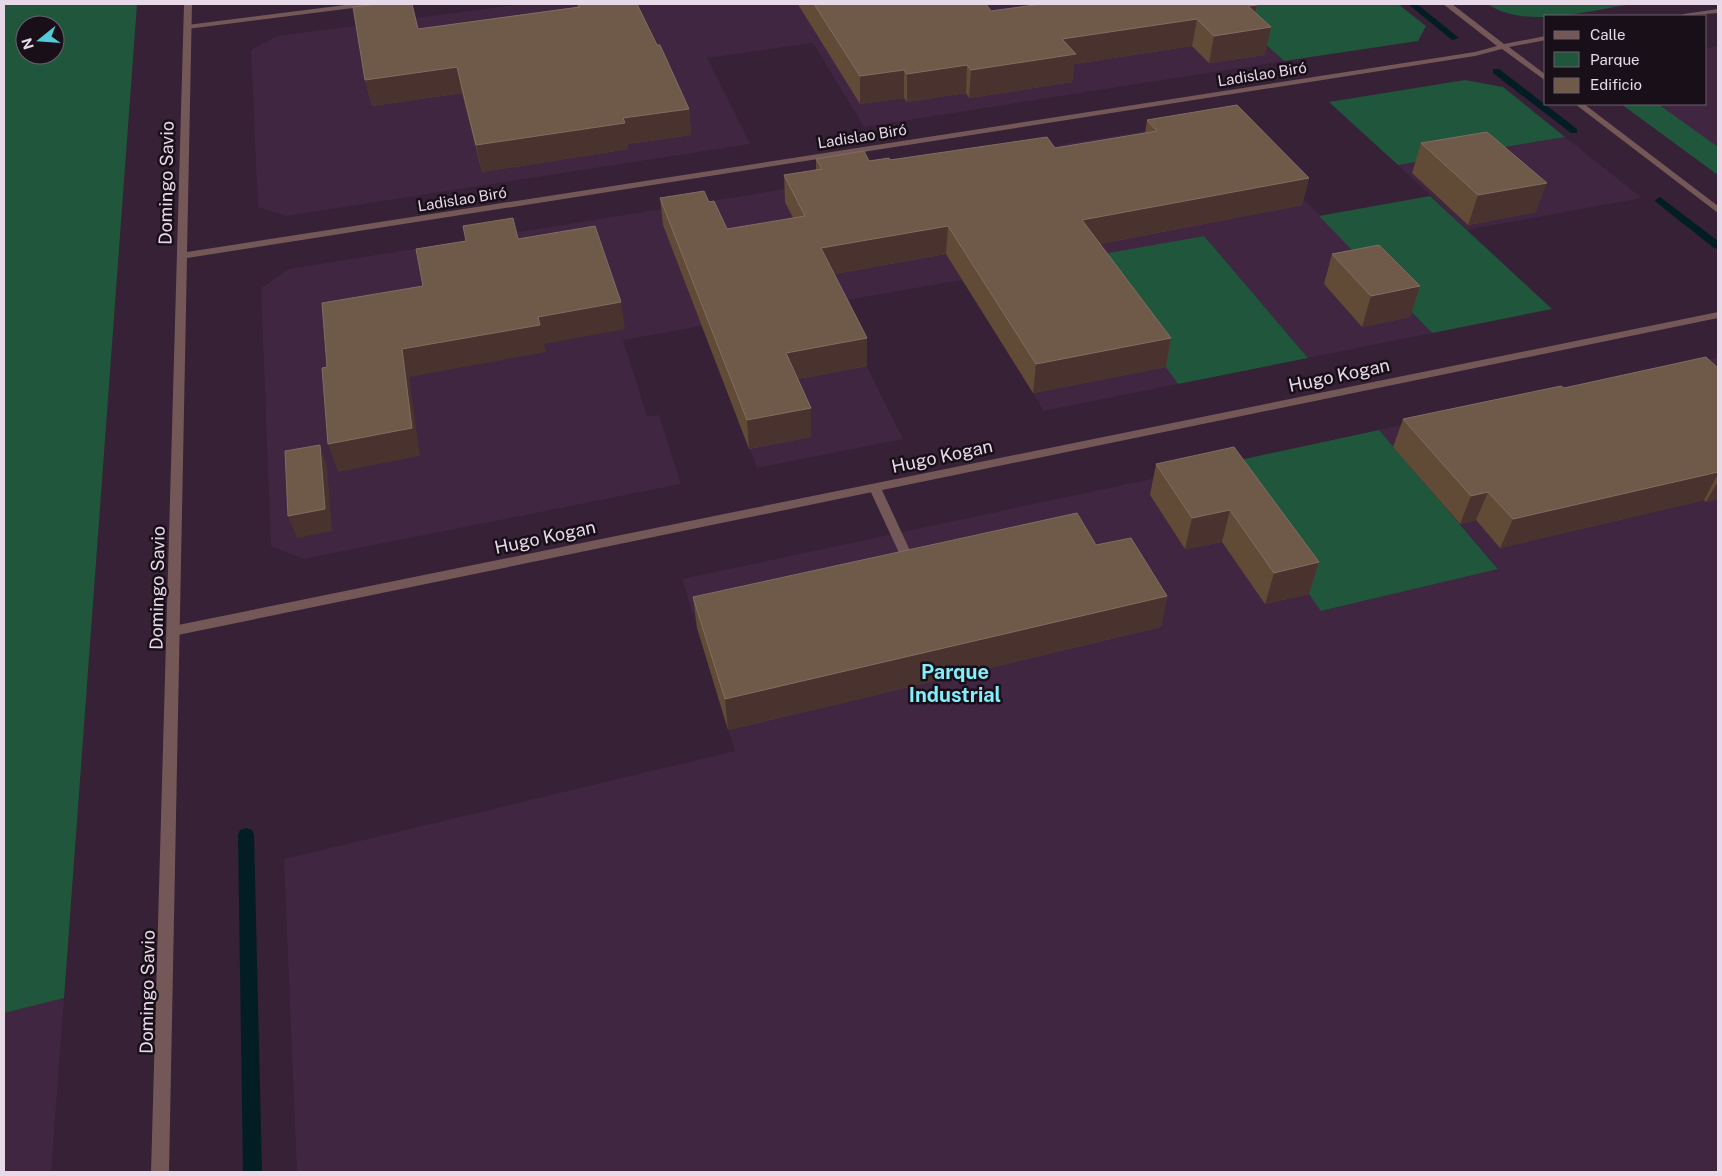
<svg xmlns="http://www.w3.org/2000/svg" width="1722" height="1176" viewBox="0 0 1722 1176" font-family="'Public Sans',sans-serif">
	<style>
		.built { fill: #402641 }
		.green { fill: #20563c; fill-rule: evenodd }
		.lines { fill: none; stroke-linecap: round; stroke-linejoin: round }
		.stream { fill: #031d24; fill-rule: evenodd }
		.service { fill: #745757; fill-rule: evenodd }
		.minor { fill: #745757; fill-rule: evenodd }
		.tertiary { fill: #745757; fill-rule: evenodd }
		.wall { fill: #614a36 }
		.shaded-wall { fill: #4a332e }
		.building { fill: #6f5949; stroke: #826d62 }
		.labels { text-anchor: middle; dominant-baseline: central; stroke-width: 5; stroke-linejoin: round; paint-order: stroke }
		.far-street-label { font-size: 15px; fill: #e7d9e7; stroke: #180f18 }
		.street-label { font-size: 18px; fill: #e7d9e7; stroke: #180f18 }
		.quarter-label { font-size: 20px; font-weight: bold; fill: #84eefc; stroke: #180f18 }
	</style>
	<rect width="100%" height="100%" fill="#362136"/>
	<path class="built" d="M 523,4 L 1222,4 L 1284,61 L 864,127 L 813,43 L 707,58 L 750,144 L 286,216 L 258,207 L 251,50 L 277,36 Z
		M 1718,46 L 1718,149 L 1656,104 L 1706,104 L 1706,48 Z
		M 1226,118 L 1432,333 L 1308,358 L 1204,236 L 1086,258 L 1178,384 L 1044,411 L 962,280 L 835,302 L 903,439 L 757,468 L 702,326 L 623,340 L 647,416 L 659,415 L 681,484 L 304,559 L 271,546 L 261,288 L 289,269 Z
		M 1565,137 L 1642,198 L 1467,230 L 1398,165 Z
		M 1718,357 L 1718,1172 L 297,1172 L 284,859 L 735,751 L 682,579 L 1217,465 L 1322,611 L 1498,568 L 1379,430 Z
		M 64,998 L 51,1172 L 4,1172 L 4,1013 Z"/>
	<path class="green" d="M 4,4 L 137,4 L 64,998 L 4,1013 ZM 25,25 L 55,25 L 55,55 L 25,55 Z
		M 1222,4 L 1398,4 L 1426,26 L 1418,41 L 1284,61 Z
		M 1488,4 L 1633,4 C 1591,10 1524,30 1488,4 Z
		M 1465,80 L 1503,87 L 1565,137 L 1398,165 L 1329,102 Z
		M 1621,104 L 1658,104 L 1718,147 L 1718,175 Z
		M 1430,196 L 1552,309 L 1432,333 L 1319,216 Z
		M 1204,236 L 1308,358 L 1178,384 L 1086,257 Z
		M 1379,430 L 1498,569 L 1321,611 L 1217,465 Z"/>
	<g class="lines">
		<path class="stream" d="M 1408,4 L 1417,4 L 1459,38 L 1452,40 Z
			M 1493,69 L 1499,69 L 1577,129 L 1577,133 L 1571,133 L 1493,73 Z
			M 1660,197 L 1718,241 L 1718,249 L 1714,248 L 1656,202 L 1655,200 Z
			M 246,828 L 252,830 L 254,835 L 262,1172 L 243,1172 L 238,835 L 240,830 Z"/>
		<path class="service" d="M 875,484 L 881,488 L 913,557 L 911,560 L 903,560 L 901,557 L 869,488 Z"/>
		<path class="minor" d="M 353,4 L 373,4 L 369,6 L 187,29 L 183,27 L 187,25 Z
			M 1718,312 L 1718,318 L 173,636 L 168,634 L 167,631 L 168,628 L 173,626 Z"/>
		<path class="tertiary" d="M 184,4 L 192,4 L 187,252 L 1475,52 L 1497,46 L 1443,4 L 1452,4 L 1504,44 L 1546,36 L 1546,40 L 1509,47 L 1546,75 L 1546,81 L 1502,49 L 1475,56 L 187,258 L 169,1172 L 151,1172 Z
			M 1718,9 L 1718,13 L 1680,16 L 1684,14 Z
			M 1575,104 L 1584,104 L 1718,206 L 1718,213 Z"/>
	</g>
	<path class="wall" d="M 577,4 L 637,4 L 657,45 L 689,109 L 691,135 L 628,144 L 628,149 L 482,172 L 462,93 L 372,106 L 365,80 L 418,29 L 577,7 Z
		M 799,4 L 986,4 L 991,11 L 1257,5 L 1256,13 L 1265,55 L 1209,63 L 1192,46 L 1074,64 L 1072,82 L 969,98 L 966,93 L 907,102 L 904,98 L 860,104 L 799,6 Z
		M 1147,120 L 1309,178 L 1302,205 L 1100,244 L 1171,338 L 1166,367 L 1033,393 L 946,254 L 834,274 L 867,338 L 867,366 L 798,379 L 811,408 L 811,437 L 749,449 L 663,225 L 660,198 L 709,202 L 727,229 L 793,218 L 785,202 L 784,175 L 816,170 L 816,159 L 869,161 L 1055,148 L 1145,133 Z
		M 1421,143 L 1536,212 L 1468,225 L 1412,173 Z
		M 1332,254 L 1420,286 L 1410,317 L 1362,327 L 1324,284 Z
		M 1718,368 L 1718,499 L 1706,502 L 1704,500 L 1500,548 L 1476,520 L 1460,524 L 1393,447 L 1403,419 L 1564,388 Z
		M 1156,464 L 1319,562 L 1309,594 L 1265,604 L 1222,542 L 1185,549 L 1150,495 Z
		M 1096,545 L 1167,596 L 1161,627 L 728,730 L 697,628 L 693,597 Z"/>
	<path class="shaded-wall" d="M 1257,5 L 1252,30 L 1271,27 L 1265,55 L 1209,63 L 1214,36 L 1248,6 Z
		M 1197,19 L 1192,46 L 1074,64 L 1072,82 L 969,98 L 971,70 L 1062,39 Z
		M 967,65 L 966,93 L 907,102 L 907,74 Z
		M 457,67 L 462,93 L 372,106 L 365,80 Z
		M 904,70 L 904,98 L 860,104 L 860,76 Z
		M 689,109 L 691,135 L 628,144 L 628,149 L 482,172 L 476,145 L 623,118 Z
		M 1309,178 L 1302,205 L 1079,248 L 1082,220 Z
		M 1547,183 L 1536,212 L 1468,225 L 1478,195 Z
		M 948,226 L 946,254 L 822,276 L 821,248 Z
		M 1420,286 L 1410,317 L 1362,327 L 1371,296 Z
		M 621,302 L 625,329 L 544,344 L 546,352 L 409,377 L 420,456 L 338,472 L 328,444 L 402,349 L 538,317 Z
		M 867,338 L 867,366 L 787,381 L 786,353 Z
		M 1171,338 L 1166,367 L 1033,393 L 1036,364 Z
		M 811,408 L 811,437 L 749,449 L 747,420 Z
		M 320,445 L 327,467 L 332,531 L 297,538 L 288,516 Z
		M 1718,472 L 1718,474 L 1704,500 L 1500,548 L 1513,519 Z
		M 1718,481 L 1718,499 L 1706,502 Z
		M 1488,492 L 1476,520 L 1460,524 L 1471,496 Z
		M 1230,510 L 1222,542 L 1185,549 L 1192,518 Z
		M 1319,562 L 1309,594 L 1265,604 L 1274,573 Z
		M 1167,596 L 1161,627 L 728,730 L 725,699 Z"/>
	<path class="building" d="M 378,4 L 412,4 L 418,29 L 580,7 L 579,4 L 637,4 L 657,45 L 660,45 L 689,109 L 623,118 L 625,123 L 476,145 L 457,67 L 365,80 L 353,7 Z
		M 814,4 L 986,4 L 991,11 L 1042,4 L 1256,4 L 1257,5 L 1248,6 L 1271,27 L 1214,36 L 1197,19 L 1062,39 L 1076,54 L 971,70 L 967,65 L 907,74 L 904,70 L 860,76 Z
		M 1237,105 L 1309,178 L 1082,220 L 1171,338 L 1036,364 L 948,226 L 821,248 L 867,338 L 786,353 L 811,408 L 747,420 L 660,198 L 704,191 L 709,202 L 714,201 L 727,229 L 805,216 L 784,175 L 822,169 L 816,159 L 864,151 L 869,161 L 889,158 L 890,160 L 1047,137 L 1055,148 L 1157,131 L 1147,120 Z
		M 1487,132 L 1547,183 L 1478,195 L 1421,143 Z
		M 513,218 L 518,239 L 595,226 L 621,302 L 538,317 L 540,325 L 402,349 L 412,428 L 328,444 L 322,368 L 327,367 L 322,303 L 423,286 L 416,249 L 466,241 L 463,226 Z
		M 1379,245 L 1420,286 L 1371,296 L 1332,254 Z
		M 1706,357 L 1718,368 L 1718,472 L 1513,519 L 1488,492 L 1471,496 L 1403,419 L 1561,386 L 1564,388 Z
		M 320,445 L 325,509 L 288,516 L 285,451 Z
		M 1234,447 L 1319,562 L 1274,573 L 1230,510 L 1192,518 L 1156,464 Z
		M 1077,513 L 1096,545 L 1131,538 L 1167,596 L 725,699 L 693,597 Z"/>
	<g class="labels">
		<g class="far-street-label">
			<text transform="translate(1262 74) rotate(-9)">Ladislao Biró</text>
			<text transform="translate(862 136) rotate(-9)">Ladislao Biró</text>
			<text transform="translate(462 199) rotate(-9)">Ladislao Biró</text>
		</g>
		<g class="street-label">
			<text transform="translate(166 183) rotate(-89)">Domingo Savio</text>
			<text transform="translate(1339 375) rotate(-12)">Hugo Kogan</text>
			<text transform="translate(942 456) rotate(-12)">Hugo Kogan</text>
			<text transform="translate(545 537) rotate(-12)">Hugo Kogan</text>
			<text transform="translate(157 588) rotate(-89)">Domingo Savio</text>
			<text transform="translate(147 992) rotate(-89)">Domingo Savio</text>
		</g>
		<g class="quarter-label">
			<text x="955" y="672">Parque<tspan x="955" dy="23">Industrial</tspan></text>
		</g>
	</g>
	<rect width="1722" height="1176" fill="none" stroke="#e7d9e7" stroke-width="10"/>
	<rect x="1544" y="15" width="162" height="90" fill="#180f18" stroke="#6b606b"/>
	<rect x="1554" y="31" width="25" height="8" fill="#745757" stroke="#6b606b"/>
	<text x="1590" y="40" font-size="15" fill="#e7d9e7">Calle</text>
	<rect x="1554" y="52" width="25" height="15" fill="#20563c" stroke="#6b606b"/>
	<text x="1590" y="65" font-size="15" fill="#e7d9e7">Parque</text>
	<rect x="1554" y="78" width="25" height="15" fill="#6f5949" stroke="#6b606b"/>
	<text x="1590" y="90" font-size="15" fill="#e7d9e7">Edificio</text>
	<g transform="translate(40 40) rotate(253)"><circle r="24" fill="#180f18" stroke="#6b606b"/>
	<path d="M0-4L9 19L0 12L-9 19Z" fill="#52cbda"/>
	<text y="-8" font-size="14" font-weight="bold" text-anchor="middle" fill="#e7d9e7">N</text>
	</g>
</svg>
